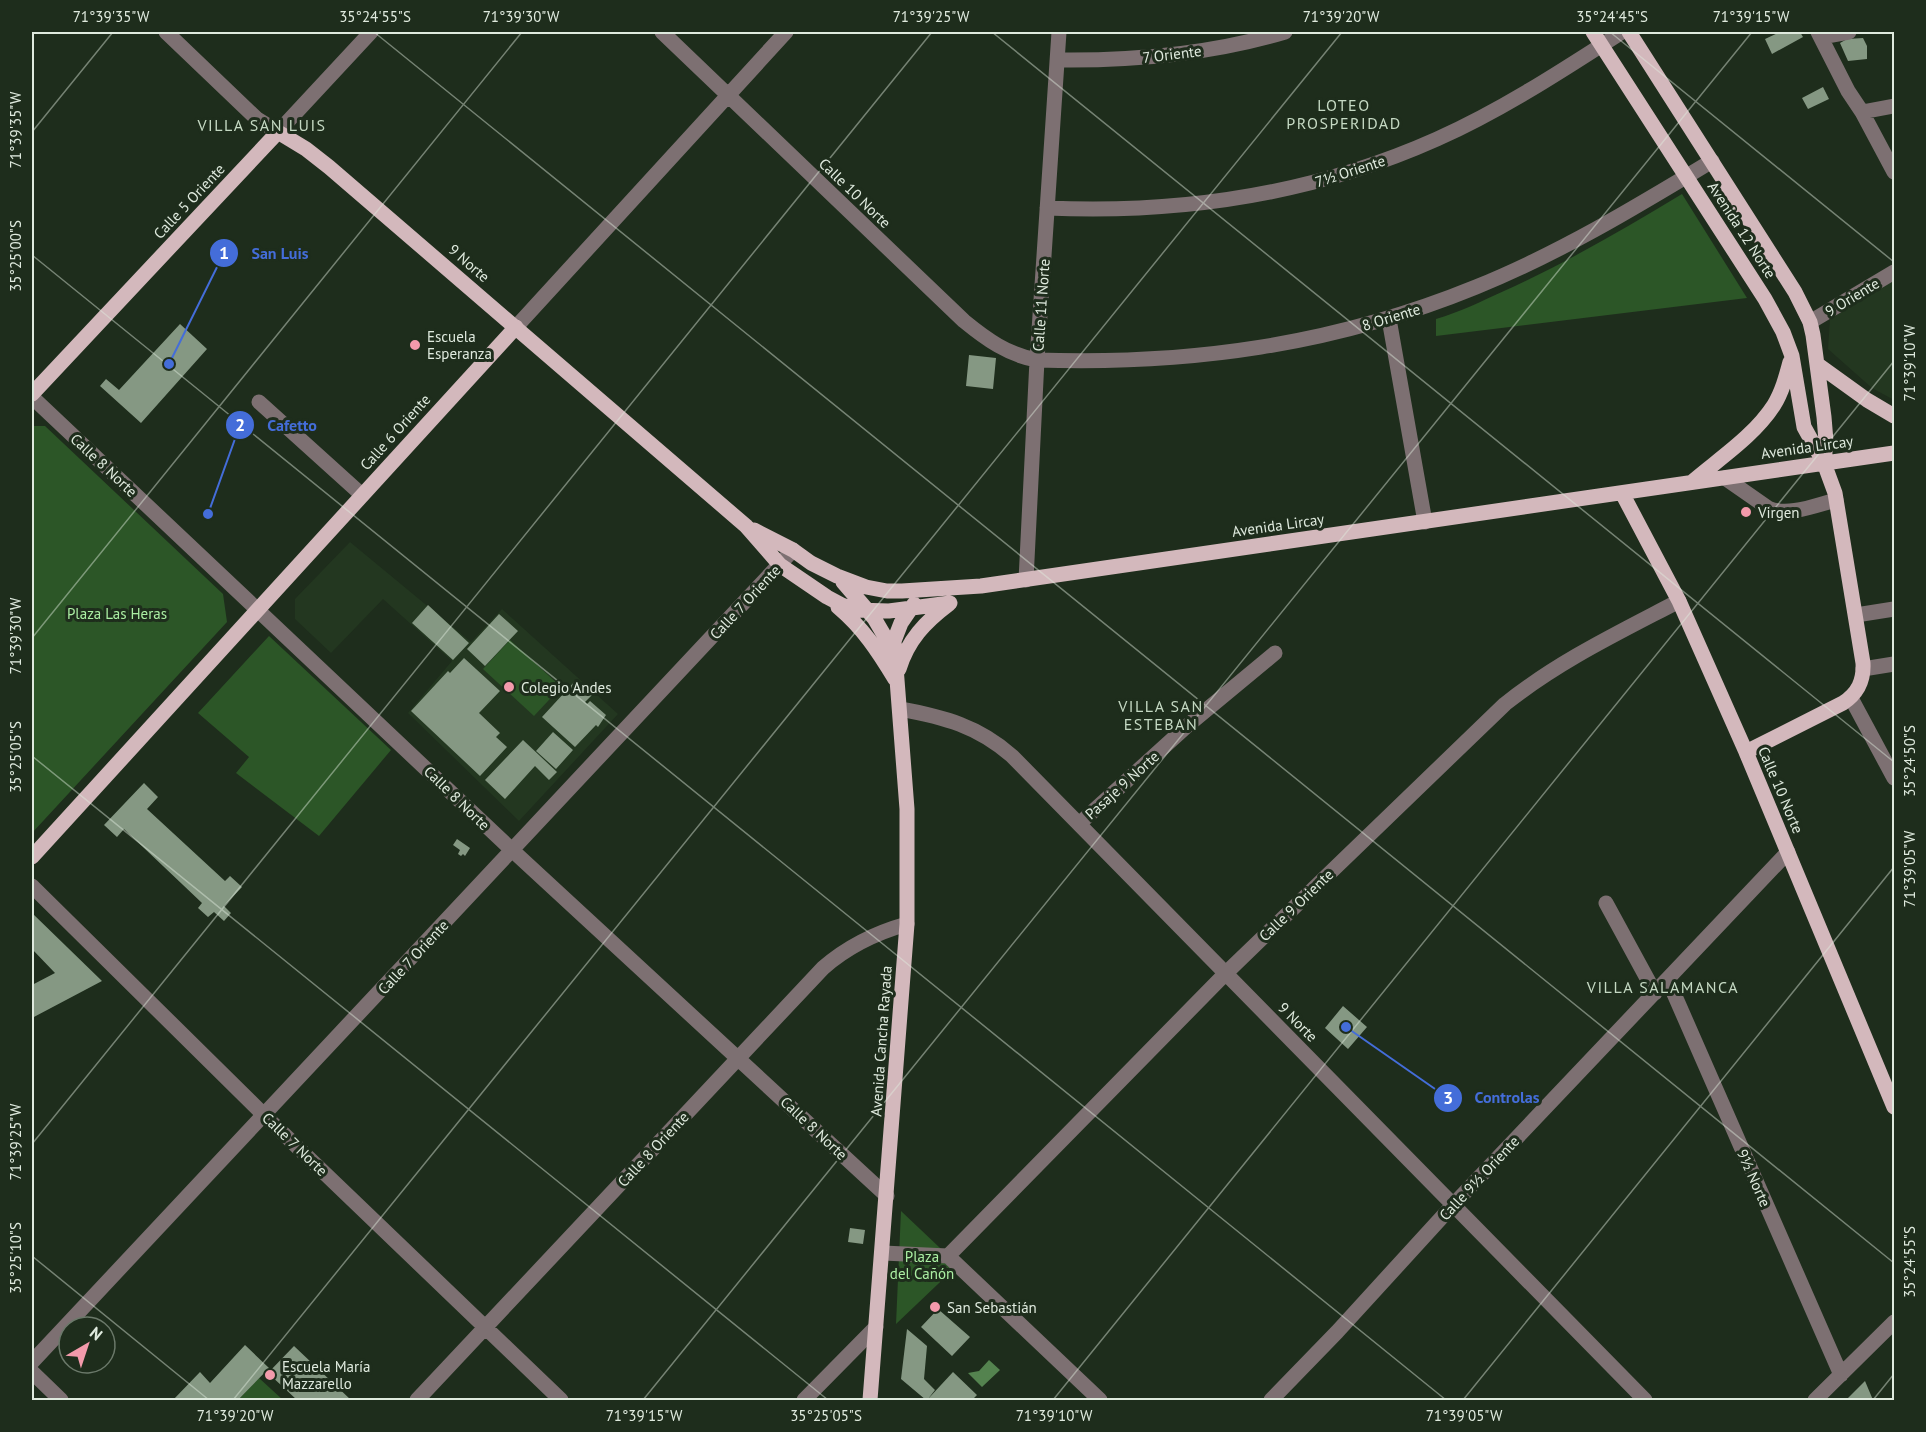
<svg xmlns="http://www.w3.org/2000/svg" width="1926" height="1432" viewBox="0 0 1926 1432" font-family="'PT Sans',sans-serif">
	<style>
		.built { fill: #233720 }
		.green { fill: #2c5627 }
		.water { fill: #54834f }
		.building { fill: #859883 }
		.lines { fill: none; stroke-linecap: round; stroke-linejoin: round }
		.minor { stroke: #7d7072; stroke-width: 15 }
		.major { stroke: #d3b8bc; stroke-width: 15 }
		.ticks { fill: none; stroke: #dfeade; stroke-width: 1.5; stroke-opacity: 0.45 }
		.poi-dot { fill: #f39aab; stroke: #1e2d1c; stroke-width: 2 }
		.labels { text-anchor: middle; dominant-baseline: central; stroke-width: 6; stroke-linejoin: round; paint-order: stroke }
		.street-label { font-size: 15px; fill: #dfeade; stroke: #1e2d1c }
		.poi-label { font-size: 15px; fill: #dfeade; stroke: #1e2d1c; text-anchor: start }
		.park-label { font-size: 15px; fill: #abefa3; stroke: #1e2d1c }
		.neighbourhood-label { font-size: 16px; letter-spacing: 1.5px; fill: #c5d9c3; stroke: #1e2d1c }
		.leader { fill: none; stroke: #446dd9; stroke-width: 2 }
		.callout-dot { fill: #446dd9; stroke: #1e2d1c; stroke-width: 2 }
		.mark-label { font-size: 18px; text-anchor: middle; font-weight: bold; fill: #fff }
		.callout-label { font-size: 16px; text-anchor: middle; font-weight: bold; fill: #446dd9; stroke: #1e2d1c; stroke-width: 6; stroke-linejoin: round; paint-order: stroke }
		.neatline { fill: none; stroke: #dfeade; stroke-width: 2 }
		.ticks-label { font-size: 15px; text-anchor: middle; fill: #dfeade }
	</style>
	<rect width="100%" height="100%" fill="#1e2d1c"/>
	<path class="built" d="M 1894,279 L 1894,400 L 1872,388 L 1828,349 L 1830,319 Z
		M 350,542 L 471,642 L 502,609 L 618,714 L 519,821 L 408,713 L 452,661 L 383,599 L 331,653 L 295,619 L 295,599 Z"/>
	<path class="green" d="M 1682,194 L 1747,298 L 1436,336 L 1436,319 C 1460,312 1482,301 1504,291 C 1566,263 1624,229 1682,194 Z
		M 32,426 L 45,426 L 223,594 L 227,622 L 32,833 Z
		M 269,636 L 391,750 L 319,836 L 236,773 L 249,757 L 198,713 Z
		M 510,640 L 561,687 L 534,716 L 483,669 Z
		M 901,1211 L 958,1265 L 896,1324 Z
		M 259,1378 L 283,1400 L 238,1400 Z"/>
	<path class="water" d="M 989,1360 L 1000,1370 L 982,1387 L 968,1373 L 979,1371 Z"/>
	<path class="building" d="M 1780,32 L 1800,32 L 1803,37 L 1772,54 L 1765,39 Z
		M 1863,38 L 1867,46 L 1867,59 L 1848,61 L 1840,43 L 1847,39 Z
		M 1823,87 L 1829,99 L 1808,109 L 1802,98 Z
		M 180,324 L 207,349 L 141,423 L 100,386 L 106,379 L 119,390 Z
		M 969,355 L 996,358 L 993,389 L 966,386 Z
		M 428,605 L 469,643 L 453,660 L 412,623 Z
		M 499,614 L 518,631 L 485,666 L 467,649 Z
		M 464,658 L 500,691 L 479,713 L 500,733 L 496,737 L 507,747 L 480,776 L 411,711 L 448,671 L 450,673 Z
		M 576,680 L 592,695 L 585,702 L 587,704 L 590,701 L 606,715 L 598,727 L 596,725 L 575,747 L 542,717 Z
		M 553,732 L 573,750 L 556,769 L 536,751 Z
		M 523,740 L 557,772 L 549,780 L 535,766 L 505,799 L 485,780 Z
		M 144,783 L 158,797 L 147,809 L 225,881 L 230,876 L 242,887 L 224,906 L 231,913 L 224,921 L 214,912 L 208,917 L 198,908 L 202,903 L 124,829 L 117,837 L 104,825 Z
		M 457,839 L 470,848 L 465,856 L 463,854 L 461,856 L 458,854 L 460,850 L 453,845 Z
		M 32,913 L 102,981 L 32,1018 L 32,985 L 55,973 L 32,949 Z
		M 1343,1006 L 1367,1027 L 1348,1049 L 1325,1028 Z
		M 850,1228 L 865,1230 L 863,1244 L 848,1242 Z
		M 938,1309 L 970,1337 L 952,1356 L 921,1327 Z
		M 907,1329 L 927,1346 L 924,1379 L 935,1390 L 928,1399 L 953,1372 L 977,1395 L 972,1400 L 926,1400 L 901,1379 Z
		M 245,1345 L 269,1368 L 238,1400 L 173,1400 L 200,1372 L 210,1383 Z
		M 294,1346 L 351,1400 L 297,1400 L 268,1373 Z
		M 1865,1381 L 1873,1400 L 1846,1400 Z"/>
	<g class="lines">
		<path class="minor" d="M 166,32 L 257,119 L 278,132 L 371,32
			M 662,32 L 964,321 C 986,339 1008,355 1037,360 C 1190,365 1334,345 1476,287 C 1558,254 1636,207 1712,161
			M 1818,32 L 1848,91 L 1862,112 L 1894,172
			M 1821,37 L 1849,32
			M 1057,60 C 1134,61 1211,54 1285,32
			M 1862,112 L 1894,106
			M 1047,208 C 1182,214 1314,194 1437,139 C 1502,110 1563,70 1622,32
			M 1389,319 L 1425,522
			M 1810,322 L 1894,272
			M 516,327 L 786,32
			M 32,397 L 513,851 L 887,1196
			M 259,402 L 362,495
			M 1725,478 L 1768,508 C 1788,517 1816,505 1836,500
			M 1026,580 L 1037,360 L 1059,32
			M 1856,615 L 1894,609
			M 1863,669 L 1894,664
			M 1851,698 L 1894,778
			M 900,709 C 944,717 978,726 1012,756 L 1645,1400
			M 1079,824 L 1187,726 L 1275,653
			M 32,886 L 264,1115 L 561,1400
			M 1606,903 L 1655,993
			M 1668,980 L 1841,1375
			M 883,1253 L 948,1256 L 1100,1400
			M 948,1256 L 1225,974 L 1505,704 C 1559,661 1618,633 1679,601
			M 32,1362 L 793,550
			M 32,1372 L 61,1400
			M 417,1400 L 823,968 C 848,946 875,933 907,924
			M 804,1400 L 876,1327
			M 1271,1400 L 1337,1332 L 1453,1205 L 1788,852
			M 1815,1400 L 1894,1322"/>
		<path class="major" d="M 1593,32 L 1765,299 L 1783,332 L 1792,356 L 1804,427 L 1824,463 L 1835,493 L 1863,663 C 1864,681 1858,693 1843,703 L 1746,752
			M 1629,32 L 1795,292 L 1810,322 L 1813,335 L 1824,417 L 1826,441 L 1824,463
			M 1817,364 L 1867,400 L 1894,416
			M 32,394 L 278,132 L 306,149 L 329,167 L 746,526 L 780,565 L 827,597 L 842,605 L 856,610 L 889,611 L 950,603
			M 1692,482 C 1720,458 1754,436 1774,405 C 1782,392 1786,377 1790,362
			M 1622,493 L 1679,601 L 1746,752 L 1894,1107
			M 754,530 L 793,550 L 811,563 L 837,576 L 866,587 L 887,591 L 902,591 L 981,586 L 1894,453
			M 843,582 L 874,618 L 894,652
			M 838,607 C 863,628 878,651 895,679
			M 899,669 C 908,640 925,622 949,604
			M 32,857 L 516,327
			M 870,1400 L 907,924 L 907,809 L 894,641 L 901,623 L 914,604"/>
	</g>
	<path class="ticks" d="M 374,32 L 1894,1263M 992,32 L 1894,762M 1610,32 L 1894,262M 32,132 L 113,32M 32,255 L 1446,1400M 32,638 L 522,32M 32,756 L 828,1400M 32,1144 L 932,32M 32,1256 L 209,1400M 233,1400 L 1342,32M 643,1400 L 1752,32M 1053,1400 L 1894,361M 1463,1400 L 1894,867M 1873,1400 L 1894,1374"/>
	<g class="poi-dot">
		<circle cx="415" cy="345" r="6"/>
		<circle cx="1746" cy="512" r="6"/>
		<circle cx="509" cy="687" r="6"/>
		<circle cx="935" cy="1307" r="6"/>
		<circle cx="270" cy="1375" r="6"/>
	</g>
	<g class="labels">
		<g class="street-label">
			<text transform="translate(1172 54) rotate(-7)">7 Oriente</text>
			<text transform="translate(1350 171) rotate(-18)">7½ Oriente</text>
			<text transform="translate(855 193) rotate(44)">Calle 10 Norte</text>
			<text transform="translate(189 201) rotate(-47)">Calle 5 Oriente</text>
			<text transform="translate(1742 230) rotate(57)">Avenida 12 Norte</text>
			<text transform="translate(469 263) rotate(41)">9 Norte</text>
			<text transform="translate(1852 297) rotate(-31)">9 Oriente</text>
			<text transform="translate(1041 305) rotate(-86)">Calle 11 Norte</text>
			<text transform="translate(1391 317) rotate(-17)">8 Oriente</text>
			<text transform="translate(395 432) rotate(-48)">Calle 6 Oriente</text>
			<text transform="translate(1807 447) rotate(-8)">Avenida Lircay</text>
			<text transform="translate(104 465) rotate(43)">Calle 8 Norte</text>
			<text transform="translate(1278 525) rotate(-8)">Avenida Lircay</text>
			<text transform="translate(745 602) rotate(-47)">Calle 7 Oriente</text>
			<text transform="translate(1122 785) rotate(-42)">Pasaje 9 Norte</text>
			<text transform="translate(1781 790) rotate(67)">Calle 10 Norte</text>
			<text transform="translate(457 798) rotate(44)">Calle 8 Norte</text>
			<text transform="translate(1296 905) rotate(-44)">Calle 9 Oriente</text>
			<text transform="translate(413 957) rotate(-47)">Calle 7 Oriente</text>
			<text transform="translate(1298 1022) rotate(45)">9 Norte</text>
			<text transform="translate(881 1041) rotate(-86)">Avenida Cancha Rayada</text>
			<text transform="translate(814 1128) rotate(43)">Calle 8 Norte</text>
			<text transform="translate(295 1144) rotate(44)">Calle 7 Norte</text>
			<text transform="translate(653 1149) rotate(-47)">Calle 8 Oriente</text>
			<text transform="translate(1479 1178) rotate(-47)">Calle 9½ Oriente</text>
			<text transform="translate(1754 1178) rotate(66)">9½ Norte</text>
		</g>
		<g class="poi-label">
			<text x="427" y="336">Escuela<tspan x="427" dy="17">Esperanza</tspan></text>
			<text x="1758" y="512">Virgen</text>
			<text x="521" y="687">Colegio Andes</text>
			<text x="947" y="1307">San Sebastián</text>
			<text x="282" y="1366">Escuela María<tspan x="282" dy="17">Mazzarello</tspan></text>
		</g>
		<g class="park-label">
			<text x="117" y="613">Plaza Las Heras</text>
			<text x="922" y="1256">Plaza<tspan x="922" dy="17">del Cañón</tspan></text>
		</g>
		<g class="neighbourhood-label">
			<text x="1344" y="105">LOTEO<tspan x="1344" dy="18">PROSPERIDAD</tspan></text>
			<text x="262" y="125">VILLA SAN LUIS</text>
			<text x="1161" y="706">VILLA SAN<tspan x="1161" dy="18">ESTEBAN</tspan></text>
			<text x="1663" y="987">VILLA SALAMANCA</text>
		</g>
	</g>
	<path class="leader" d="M169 364L224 253M208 514L240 425M1346 1027L1448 1098"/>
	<g class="callout-dot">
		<circle cx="169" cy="364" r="6"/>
		<circle cx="208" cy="514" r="6"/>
		<circle cx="1346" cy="1027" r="6"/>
		<circle cx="224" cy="253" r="15"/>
		<circle cx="240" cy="425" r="15"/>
		<circle cx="1448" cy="1098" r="15"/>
	</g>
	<g class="mark-label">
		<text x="224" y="259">1</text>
		<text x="240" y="431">2</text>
		<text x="1448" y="1104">3</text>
	</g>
	<g class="callout-label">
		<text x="280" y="259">San Luis</text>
		<text x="292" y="431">Cafetto</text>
		<text x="1507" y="1103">Controlas</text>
	</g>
	<rect width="1926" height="1432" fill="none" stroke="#1e2d1c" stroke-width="66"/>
	<g transform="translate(87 1345) rotate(39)"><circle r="28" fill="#1e2d1c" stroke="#6b796a" stroke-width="1.5"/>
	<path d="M0-4.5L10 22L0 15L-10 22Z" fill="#f39aab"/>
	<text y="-9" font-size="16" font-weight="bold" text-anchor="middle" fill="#dfeade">N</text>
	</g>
	<rect x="33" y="33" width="1860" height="1366" class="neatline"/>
	<g class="ticks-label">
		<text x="111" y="22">71°39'35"W</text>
		<text x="375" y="22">35°24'55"S</text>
		<text x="521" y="22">71°39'30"W</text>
		<text x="931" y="22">71°39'25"W</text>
		<text x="1341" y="22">71°39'20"W</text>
		<text x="1612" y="22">35°24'45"S</text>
		<text x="1751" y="22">71°39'15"W</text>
		<text transform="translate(16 130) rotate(-90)" y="5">71°39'35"W</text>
		<text transform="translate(16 256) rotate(-90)" y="5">35°25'00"S</text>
		<text transform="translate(1910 363) rotate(-90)" y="5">71°39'10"W</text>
		<text transform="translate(16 636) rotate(-90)" y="5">71°39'30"W</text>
		<text transform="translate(16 757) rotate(-90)" y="5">35°25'05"S</text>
		<text transform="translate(1910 761) rotate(-90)" y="5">35°24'50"S</text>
		<text transform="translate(1910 869) rotate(-90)" y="5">71°39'05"W</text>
		<text transform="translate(16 1142) rotate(-90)" y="5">71°39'25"W</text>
		<text transform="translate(16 1258) rotate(-90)" y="5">35°25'10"S</text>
		<text transform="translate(1910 1262) rotate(-90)" y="5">35°24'55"S</text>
		<text x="235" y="1421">71°39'20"W</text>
		<text x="644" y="1421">71°39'15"W</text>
		<text x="826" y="1421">35°25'05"S</text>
		<text x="1054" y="1421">71°39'10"W</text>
		<text x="1464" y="1421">71°39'05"W</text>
	</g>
</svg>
